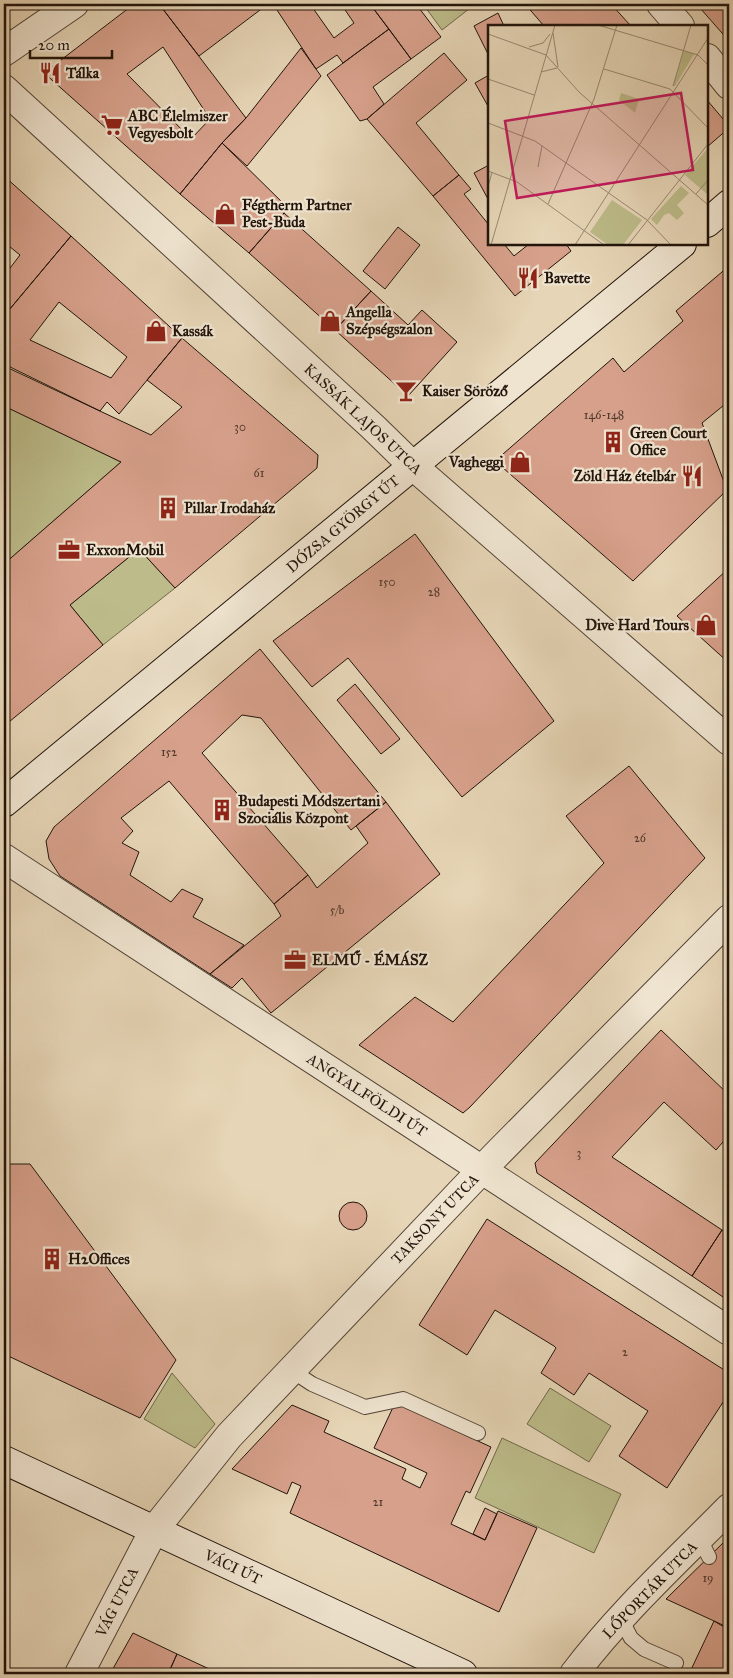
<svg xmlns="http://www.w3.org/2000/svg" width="733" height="1678" viewBox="0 0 733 1678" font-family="'IM FELL Great Primer',serif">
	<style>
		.green { fill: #bcbb89; stroke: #6f684a }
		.building { fill: #d7a08b; stroke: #22140b; fill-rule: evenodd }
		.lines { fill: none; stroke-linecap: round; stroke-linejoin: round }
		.lane-casing { stroke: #534436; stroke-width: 16 }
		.street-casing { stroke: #534436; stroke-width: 30 }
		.secondary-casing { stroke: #22140b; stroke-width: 30 }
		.lane { stroke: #efe4d0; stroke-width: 14 }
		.street { stroke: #efe4d0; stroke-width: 28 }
		.secondary { stroke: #efe4d0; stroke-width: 28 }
		.labels { text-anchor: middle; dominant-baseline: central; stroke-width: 4.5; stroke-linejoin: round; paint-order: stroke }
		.number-label { font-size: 12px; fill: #4f372b }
		.poi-label { font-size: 15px; font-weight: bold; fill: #22140b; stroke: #efe4d0; text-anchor: start }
		.street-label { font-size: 15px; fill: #22140b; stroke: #efe4d0 }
		.inset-road { fill: none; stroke: #988872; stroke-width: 1 }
		.view { fill: #c2185b; fill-opacity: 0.15; stroke: #c2185b; stroke-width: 2.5 }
		.inset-edge { fill: none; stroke: #22140b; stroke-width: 2.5 }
	</style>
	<rect width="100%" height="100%" fill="#e6d5b6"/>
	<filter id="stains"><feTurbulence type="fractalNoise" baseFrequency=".004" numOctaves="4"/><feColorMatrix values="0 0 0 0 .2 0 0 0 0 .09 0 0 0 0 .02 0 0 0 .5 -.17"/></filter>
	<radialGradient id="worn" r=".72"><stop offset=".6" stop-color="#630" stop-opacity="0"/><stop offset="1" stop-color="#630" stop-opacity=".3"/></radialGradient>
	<path class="green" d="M 423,4 L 473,4 L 474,5 L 442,30 Z
		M 4,406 L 121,462 L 4,564 Z
		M 139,549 L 175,588 L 103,645 L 70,605 Z
		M 172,1373 L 215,1424 L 195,1448 L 144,1419 Z
		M 550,1388 L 611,1426 L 589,1462 L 527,1424 Z
		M 502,1438 L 621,1494 L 594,1553 L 475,1498 Z"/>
	<path class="building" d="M 134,4 L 159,4 L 246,118 L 222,143 L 180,194 L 44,73 ZM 163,47 L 210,119 L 191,139 L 127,74 Z
		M 159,4 L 268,4 L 199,56 Z
		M 273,4 L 310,4 L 334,38 L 354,23 L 341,4 L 370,4 L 389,29 L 343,63 L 337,55 L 316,69 Z
		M 370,4 L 416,4 L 441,37 L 411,59 Z
		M 525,4 L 611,4 L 630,25 L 544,26 Z
		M 705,4 L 729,4 L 729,41 L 700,8 Z
		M 498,13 L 504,26 L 489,26 L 489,56 L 474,26 Z
		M 389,29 L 411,59 L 373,87 L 384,104 L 367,119 L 360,121 L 327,75 Z
		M 301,48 L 321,76 L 247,166 L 222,143 L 246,118 Z
		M 444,53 L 467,80 L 416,123 L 459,175 L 433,196 L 367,119 Z
		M 489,75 L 489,108 L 475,83 Z
		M 707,100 L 729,126 L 729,128 L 707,147 Z
		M 222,143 L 287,207 L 284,213 L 249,253 L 180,194 Z
		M 489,165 L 489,201 L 474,173 Z
		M 459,175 L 471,189 L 464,194 L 489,225 L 489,244 L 504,244 L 514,256 L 529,244 L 566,244 L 571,251 L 515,296 L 433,196 Z
		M 4,176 L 71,236 L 4,316 L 4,276 L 20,255 L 4,242 Z
		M 284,213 L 371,291 L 335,330 L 249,253 Z
		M 398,227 L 420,245 L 385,289 L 363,271 Z
		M 71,236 L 182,338 L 119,414 L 107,402 L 100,411 L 4,364 L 4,316 ZM 59,302 L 127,357 L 111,378 L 30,340 Z
		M 729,266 L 729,401 L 702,423 L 727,490 L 633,581 L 495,461 L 613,358 L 624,372 L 683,321 L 676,311 Z
		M 371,291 L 408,325 L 422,310 L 457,342 L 408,396 L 335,330 Z
		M 182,338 L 318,455 L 317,468 L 175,588 L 139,549 L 70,605 L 103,645 L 4,726 L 4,564 L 121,462 L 4,406 L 4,366 L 151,435 L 182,407 L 147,380 Z
		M 415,534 L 554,721 L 462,797 L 348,658 L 312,687 L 273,641 Z
		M 729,568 L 729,663 L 677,616 Z
		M 260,649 L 386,802 L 351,830 L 261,718 L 242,715 L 202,753 L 308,875 L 274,904 L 169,781 L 121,818 L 133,831 L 122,843 L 139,852 L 130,875 L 171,902 L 182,889 L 203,899 L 193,917 L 244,945 L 210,974 L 60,876 L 49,859 L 46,841 L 54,827 Z
		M 355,684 L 400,739 L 381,754 L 337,700 Z
		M 629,766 L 705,858 L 470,1107 L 463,1113 L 359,1045 L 415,997 L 453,1022 L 604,863 L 566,816 Z
		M 386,802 L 440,874 L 271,1013 L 242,978 L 232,988 L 210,974 L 281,916 L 274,904 L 308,875 L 317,888 L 368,843 L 356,826 Z
		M 661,1030 L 729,1095 L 729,1135 L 716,1150 L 664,1102 L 612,1157 L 722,1230 L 692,1276 L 537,1173 L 535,1163 Z
		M 4,1164 L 30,1164 L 176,1360 L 140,1418 L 4,1354 Z
		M339 1216a14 14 0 1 1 28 0a14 14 0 1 1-28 0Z
		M 487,1219 L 729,1373 L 729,1393 L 667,1488 L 619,1456 L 648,1411 L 589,1373 L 574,1395 L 541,1373 L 556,1348 L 554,1346 L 495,1310 L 467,1355 L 419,1325 Z
		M 722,1230 L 729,1234 L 729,1301 L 692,1276 Z
		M 395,1403 L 491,1447 L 470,1493 L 466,1491 L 451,1524 L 485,1540 L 498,1511 L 537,1528 L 499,1612 L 290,1513 L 301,1486 L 292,1482 L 287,1494 L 232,1469 L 292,1405 L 329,1421 L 324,1432 L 406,1469 L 402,1479 L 420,1488 L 427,1473 L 374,1448 Z
		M 485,1508 L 497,1514 L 485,1540 L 473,1534 Z
		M 729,1537 L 729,1630 L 725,1626 L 666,1599 Z
		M 714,1621 L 729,1630 L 729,1674 L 689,1674 Z
		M 133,1633 L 177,1654 L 168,1674 L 110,1674 Z
		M 177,1654 L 220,1674 L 168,1674 Z"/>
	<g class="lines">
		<g class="lane-casing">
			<path id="lane" d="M 291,1370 L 312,1384 L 365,1407 L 403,1399 L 478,1433
				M 700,1539 L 709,1557
				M 621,1619 L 631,1638 L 644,1649 L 676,1663"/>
		</g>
		<g class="street-casing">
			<path id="street" d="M 661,4 L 680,26
				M 4,52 L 74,4
				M 707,58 L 729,85
				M 4,89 L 373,427 L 413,466 L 729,741
				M 4,858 L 729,1331
				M 79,1674 L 154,1530 L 229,1436 L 494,1157 L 729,919
				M 574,1674 C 619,1614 676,1562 729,1508"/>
		</g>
		<g class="secondary-casing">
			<path id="secondary" d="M 707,223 L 729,204
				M 4,803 L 682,244
				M 4,1460 L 463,1674"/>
		</g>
		<use href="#lane" class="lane"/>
		<use href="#street" class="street"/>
		<use href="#secondary" class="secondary"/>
	</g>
	<defs>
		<g id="restaurant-bare" transform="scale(1.725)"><path d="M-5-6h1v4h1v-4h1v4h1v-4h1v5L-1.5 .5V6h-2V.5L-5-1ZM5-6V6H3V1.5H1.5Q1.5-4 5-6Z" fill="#8f2418" stroke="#efe4d0" stroke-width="2.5" paint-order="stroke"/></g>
		<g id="supermarket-bare" transform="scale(1.725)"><path d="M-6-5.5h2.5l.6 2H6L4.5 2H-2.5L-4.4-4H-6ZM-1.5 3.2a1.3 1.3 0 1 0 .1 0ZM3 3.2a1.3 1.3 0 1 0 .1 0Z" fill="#8f2418" stroke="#efe4d0" stroke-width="2.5" paint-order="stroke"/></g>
		<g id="shop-bare" transform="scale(1.725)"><path d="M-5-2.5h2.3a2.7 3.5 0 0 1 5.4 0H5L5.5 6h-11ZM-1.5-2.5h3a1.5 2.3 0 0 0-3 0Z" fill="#8f2418" stroke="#efe4d0" stroke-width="2.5" paint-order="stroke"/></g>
		<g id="bar-bare" transform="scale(1.725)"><path d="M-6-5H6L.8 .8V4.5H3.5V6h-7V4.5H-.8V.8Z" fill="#8f2418" stroke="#efe4d0" stroke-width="2.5" paint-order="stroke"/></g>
		<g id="building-bare" transform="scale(1.725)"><path d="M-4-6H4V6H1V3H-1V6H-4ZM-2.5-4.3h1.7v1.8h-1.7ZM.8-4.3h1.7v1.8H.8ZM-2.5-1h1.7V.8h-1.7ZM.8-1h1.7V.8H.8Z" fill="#8f2418" stroke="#efe4d0" stroke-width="2.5" paint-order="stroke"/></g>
		<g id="office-bare" transform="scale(1.725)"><path d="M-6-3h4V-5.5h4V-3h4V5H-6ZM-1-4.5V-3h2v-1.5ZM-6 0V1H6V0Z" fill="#8f2418" stroke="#efe4d0" stroke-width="2.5" paint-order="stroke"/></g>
	</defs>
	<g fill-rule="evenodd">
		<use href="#restaurant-bare" x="50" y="73"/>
		<use href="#supermarket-bare" x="112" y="125"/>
		<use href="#shop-bare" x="225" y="214"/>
		<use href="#restaurant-bare" x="528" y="278"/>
		<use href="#shop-bare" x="330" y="321"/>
		<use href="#shop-bare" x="156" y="331"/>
		<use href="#bar-bare" x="406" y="391"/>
		<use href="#building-bare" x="613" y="442"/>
		<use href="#shop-bare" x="520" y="462"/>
		<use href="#restaurant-bare" x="692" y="476"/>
		<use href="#building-bare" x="168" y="508"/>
		<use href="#office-bare" x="69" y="550"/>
		<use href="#shop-bare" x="706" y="625"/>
		<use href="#building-bare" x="222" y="810"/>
		<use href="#office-bare" x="295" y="960"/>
		<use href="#building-bare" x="52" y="1259"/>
	</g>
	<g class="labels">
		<g class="number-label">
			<text x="604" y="415">146-148</text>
			<text x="240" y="427">30</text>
			<text x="259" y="473">61</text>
			<text x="387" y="582">150</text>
			<text x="434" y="592">28</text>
			<text x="169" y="752">152</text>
			<text x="640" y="838">26</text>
			<text x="337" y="910">5/b</text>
			<text x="579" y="1153">3</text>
			<text x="625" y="1352">2</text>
			<text x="378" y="1502">21</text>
			<text x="708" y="1578">19</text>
		</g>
		<g class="poi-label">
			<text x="66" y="73">Tálka</text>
			<text x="128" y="116">ABC Élelmiszer<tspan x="128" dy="17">Vegyesbolt</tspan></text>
			<text x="242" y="205">Fégtherm Partner<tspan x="242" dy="17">Pest-Buda</tspan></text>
			<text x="544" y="278">Bavette</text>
			<text x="346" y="312">Angella<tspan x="346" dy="17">Szépségszalon</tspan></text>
			<text x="172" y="331">Kassák</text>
			<text x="422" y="391">Kaiser Söröző</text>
			<text x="630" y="433">Green Court<tspan x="630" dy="17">Office</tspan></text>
			<text x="504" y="462" text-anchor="end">Vagheggi</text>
			<text x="676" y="476" text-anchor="end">Zöld Ház ételbár</text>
			<text x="184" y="508">Pillar Irodaház</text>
			<text x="86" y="550">ExxonMobil</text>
			<text x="689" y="625" text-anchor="end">Dive Hard Tours</text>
			<text x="238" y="801">Budapesti Módszertani<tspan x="238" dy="17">Szociális Központ</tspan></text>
			<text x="312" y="960">ELMŰ - ÉMÁSZ</text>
			<text x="68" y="1259">H2Offices</text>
		</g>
		<g class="street-label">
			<text transform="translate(363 419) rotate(43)">KASSÁK LAJOS UTCA</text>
			<text transform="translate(343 524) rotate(-40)">DÓZSA GYÖRGY ÚT</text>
			<text transform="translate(367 1095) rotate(33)">ANGYALFÖLDI ÚT</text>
			<text transform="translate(435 1219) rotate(-46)">TAKSONY UTCA</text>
			<text transform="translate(233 1567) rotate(25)">VÁCI ÚT</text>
			<text transform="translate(650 1590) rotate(-46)">LŐPORTÁR UTCA</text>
			<text transform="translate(117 1602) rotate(-63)">VÁG UTCA</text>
		</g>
	</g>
	<g transform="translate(488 25)">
		<rect width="220" height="220" fill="#e6d5b6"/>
		<path d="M 196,26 L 206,29 L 187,61 L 185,61 ZM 133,68 L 151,74 L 147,88 L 131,75 ZM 220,123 L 220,170 L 197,150 ZM 193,161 L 201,168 L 189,180 L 196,188 L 189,195 L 181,188 L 176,190 L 169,200 L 163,194 ZM 124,175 L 154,195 L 135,220 L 120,220 L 102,207 Z" fill="#bcbb89"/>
		<path class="inset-road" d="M 110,0 L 210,30 L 220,40M 65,8 L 70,42M 0,9 L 58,30 L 91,67 L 220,180M 41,22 L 55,18 L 62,9M 116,44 L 182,64 L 220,103M 53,47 L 69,43M 0,54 L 46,70M 185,61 L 203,0M 0,98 L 47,116 L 159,195 L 183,220M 50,142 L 54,121M 0,146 L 29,157 L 116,220M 0,162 L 4,147M 208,169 L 220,155M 60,179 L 106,74 L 129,0M 3,220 L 67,0M 87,220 L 220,13M 140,220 L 220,119"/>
		<path class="view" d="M 193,68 L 205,145 L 29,173 L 17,96 Z"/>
		<rect width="220" height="220" class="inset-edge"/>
	</g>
	<rect width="733" height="1678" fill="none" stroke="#e6d5b6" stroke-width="20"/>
	<rect x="5" y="5" width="723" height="1668" fill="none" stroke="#22140b" stroke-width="2.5"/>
	<rect x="10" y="10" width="713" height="1658" fill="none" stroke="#22140b"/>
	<path d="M30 50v8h82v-8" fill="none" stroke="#22140b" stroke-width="2.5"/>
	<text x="38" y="50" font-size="15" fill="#22140b" stroke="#efe4d0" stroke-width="4" paint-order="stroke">20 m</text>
	<rect width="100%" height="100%" filter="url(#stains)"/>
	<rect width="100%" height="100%" fill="url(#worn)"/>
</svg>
